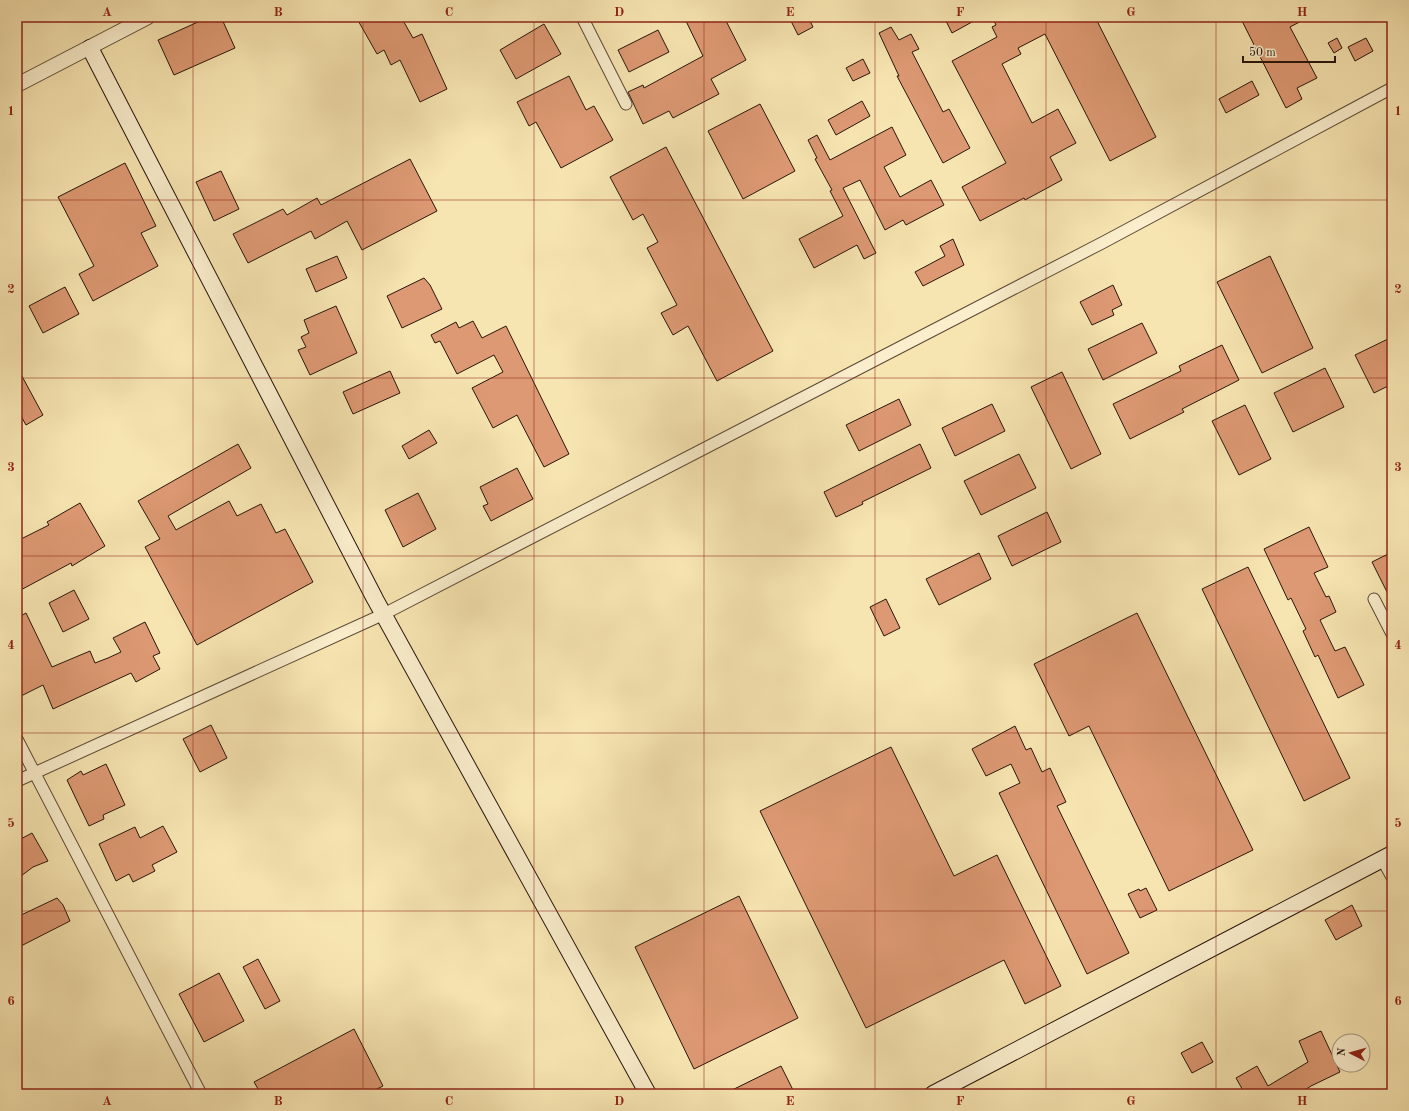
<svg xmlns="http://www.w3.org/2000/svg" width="1409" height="1111" viewBox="0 0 1409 1111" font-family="'Old Standard TT',serif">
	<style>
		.building { fill: #dd9973; stroke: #28150b }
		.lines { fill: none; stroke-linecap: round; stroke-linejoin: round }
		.minor-casing { stroke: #5c4934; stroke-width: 13 }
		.tertiary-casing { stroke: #5c4934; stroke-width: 16 }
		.secondary-casing { stroke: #28150b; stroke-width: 18 }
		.minor { stroke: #faeecc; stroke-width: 11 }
		.tertiary { stroke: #faeecc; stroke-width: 14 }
		.secondary { stroke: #faeecc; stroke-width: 16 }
		.grid { fill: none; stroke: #8f2418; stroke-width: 1; stroke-opacity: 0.55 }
		.neatline { fill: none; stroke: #8f2418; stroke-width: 1.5 }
		.grid-label { font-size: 13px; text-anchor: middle; font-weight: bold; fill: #8f2418 }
	</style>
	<rect width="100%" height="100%" fill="#f7e5b1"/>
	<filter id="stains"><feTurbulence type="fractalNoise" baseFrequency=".005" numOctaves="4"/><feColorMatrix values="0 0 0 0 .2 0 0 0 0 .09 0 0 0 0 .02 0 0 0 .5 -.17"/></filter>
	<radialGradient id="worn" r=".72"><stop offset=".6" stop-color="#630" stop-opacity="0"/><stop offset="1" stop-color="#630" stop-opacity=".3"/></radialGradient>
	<path class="building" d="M 209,17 L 221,17 L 235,48 L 174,75 L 158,40 Z
		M 356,17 L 401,17 L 413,38 L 422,34 L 447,89 L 420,102 L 400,60 L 391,65 L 384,50 L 377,54 Z
		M 684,17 L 724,17 L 746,60 L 711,79 L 719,94 L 673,118 L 669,111 L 643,124 L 628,92 L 643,85 L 644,88 L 703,56 Z
		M 789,17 L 808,17 L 813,27 L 798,35 Z
		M 952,17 L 981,17 L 952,33 L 946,21 Z
		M 992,17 L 1095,17 L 1156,137 L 1110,161 L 1045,34 L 1018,48 L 1021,54 L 1002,64 L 1032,123 L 1058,109 L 1076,143 L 1050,157 L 1062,180 L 1025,200 L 1024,198 L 980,221 L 962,187 L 1006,163 L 952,61 L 997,37 L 992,27 L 996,25 Z
		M 1240,17 L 1309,17 L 1290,27 L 1317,78 L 1297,88 L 1302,99 L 1286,108 Z
		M 544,24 L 561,54 L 516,79 L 500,50 Z
		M 891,27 L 899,40 L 911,34 L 919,49 L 912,52 L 943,112 L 949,109 L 970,148 L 943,163 L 897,76 L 899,76 L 879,33 Z
		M 658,30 L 669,52 L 629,72 L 618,50 Z
		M 1337,38 L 1342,48 L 1334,53 L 1328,43 Z
		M 1366,38 L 1373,51 L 1355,61 L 1348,47 Z
		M 863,59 L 870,73 L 853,81 L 846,68 Z
		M 569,76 L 586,110 L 594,106 L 613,140 L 561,168 L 536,122 L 529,126 L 517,102 Z
		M 1252,81 L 1259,95 L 1226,113 L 1219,99 Z
		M 862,101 L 870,116 L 836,135 L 828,120 Z
		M 760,104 L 795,171 L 743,199 L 708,131 Z
		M 892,127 L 906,155 L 884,167 L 900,197 L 931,180 L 944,205 L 906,225 L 903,220 L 885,230 L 860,180 L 843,188 L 876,253 L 864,259 L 857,245 L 814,268 L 799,239 L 843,216 L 830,191 L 832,190 L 815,159 L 817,158 L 808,140 L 817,135 L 830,160 Z
		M 666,147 L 773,351 L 717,381 L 688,326 L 673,335 L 661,313 L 677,305 L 647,248 L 658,242 L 643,214 L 633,220 L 610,177 Z
		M 410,159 L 437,211 L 362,250 L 347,221 L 315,239 L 311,231 L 248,263 L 233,234 L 283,209 L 287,215 L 317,198 L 321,205 Z
		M 125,163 L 156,226 L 141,233 L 158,266 L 93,301 L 79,274 L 94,266 L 58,197 Z
		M 221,171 L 239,209 L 214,221 L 196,182 Z
		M 953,239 L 964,265 L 923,286 L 915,272 L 945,256 L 940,246 Z
		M 337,256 L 347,278 L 316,292 L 306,269 Z
		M 1270,256 L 1313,348 L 1262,373 L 1217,282 Z
		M 424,278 L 430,285 L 442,309 L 402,328 L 387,296 Z
		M 1113,285 L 1122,305 L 1112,310 L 1114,315 L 1092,325 L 1080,302 Z
		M 65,287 L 79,314 L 43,333 L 29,306 Z
		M 336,306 L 357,353 L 310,375 L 298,350 L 306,347 L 301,337 L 309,333 L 304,320 Z
		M 473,321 L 482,338 L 506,326 L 569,454 L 544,467 L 517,415 L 493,428 L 472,388 L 503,372 L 494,355 L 457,374 L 440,341 L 435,343 L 431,335 L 456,322 L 459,328 Z
		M 1142,323 L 1157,353 L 1103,380 L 1088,349 Z
		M 1392,337 L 1392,384 L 1374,393 L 1355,355 Z
		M 1222,345 L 1239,380 L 1182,409 L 1184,412 L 1130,439 L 1113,404 L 1181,371 L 1179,366 Z
		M 17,367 L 43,415 L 26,425 L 17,409 Z
		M 1325,368 L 1344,407 L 1293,432 L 1274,393 Z
		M 390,371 L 400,393 L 353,414 L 343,392 Z
		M 1062,372 L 1101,454 L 1071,469 L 1031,387 Z
		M 899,399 L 911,425 L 859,451 L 846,425 Z
		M 992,404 L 1005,431 L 955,456 L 942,428 Z
		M 1245,405 L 1271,459 L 1239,475 L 1212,421 Z
		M 429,430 L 437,443 L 409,459 L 402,446 Z
		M 238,444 L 251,468 L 168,516 L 176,530 L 229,501 L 237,516 L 261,504 L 276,533 L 285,529 L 313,582 L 197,645 L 145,547 L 160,539 L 138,501 Z
		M 920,444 L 931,468 L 862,502 L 863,504 L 836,517 L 824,492 Z
		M 1019,454 L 1036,488 L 981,515 L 964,481 Z
		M 517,468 L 533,499 L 491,521 L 483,506 L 488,504 L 480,487 Z
		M 418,493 L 436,529 L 403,547 L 385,510 Z
		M 80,503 L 105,546 L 72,566 L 71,563 L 17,592 L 17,541 L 49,525 L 47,522 Z
		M 1047,512 L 1061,542 L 1012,566 L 998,536 Z
		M 1309,527 L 1328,567 L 1314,573 L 1326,597 L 1329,596 L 1336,612 L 1320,620 L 1335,651 L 1345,647 L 1364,685 L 1338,698 L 1318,655 L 1315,657 L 1303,631 L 1306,629 L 1291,598 L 1288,600 L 1264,549 Z
		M 1392,552 L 1392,602 L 1372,562 Z
		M 979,553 L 991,579 L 939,605 L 926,579 Z
		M 1248,567 L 1350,778 L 1304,801 L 1202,589 Z
		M 74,590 L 89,619 L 63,632 L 49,603 Z
		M 886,599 L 900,628 L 884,636 L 870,607 Z
		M 26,613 L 52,667 L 90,651 L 95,663 L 108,658 L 121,652 L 113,638 L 145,622 L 160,653 L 153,656 L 160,669 L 136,682 L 131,673 L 53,709 L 43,685 L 21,696 L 17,688 L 17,618 Z
		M 1137,613 L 1253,850 L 1169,891 L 1089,726 L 1069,736 L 1034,664 Z
		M 211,725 L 227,758 L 200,772 L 183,739 Z
		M 1015,726 L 1026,750 L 1031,748 L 1042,772 L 1050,768 L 1066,802 L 1057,806 L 1129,953 L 1087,974 L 999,793 L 1020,783 L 1011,764 L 986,776 L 972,749 Z
		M 891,747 L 954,876 L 997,855 L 1061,986 L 1025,1004 L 1004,960 L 866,1028 L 760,811 Z
		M 106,764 L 125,805 L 103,815 L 104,819 L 89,826 L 67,780 L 81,771 L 83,775 Z
		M 163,826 L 177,852 L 152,865 L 155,871 L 133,882 L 129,874 L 116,881 L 99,844 L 135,827 L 140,838 Z
		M 32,833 L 48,861 L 33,867 L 17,879 L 17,841 Z
		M 1146,888 L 1157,910 L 1140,918 L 1128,894 L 1139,889 L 1140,891 Z
		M 739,896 L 798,1018 L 694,1069 L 635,947 Z
		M 57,898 L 63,905 L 70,921 L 17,948 L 17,917 Z
		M 1352,905 L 1362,926 L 1336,940 L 1325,920 Z
		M 258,959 L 280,1001 L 265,1009 L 243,967 Z
		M 219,973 L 244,1021 L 204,1042 L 179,994 Z
		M 354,1029 L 383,1086 L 367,1094 L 261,1094 L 254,1082 Z
		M 1321,1031 L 1340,1072 L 1311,1086 L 1299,1094 L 1245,1094 L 1236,1078 L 1257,1066 L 1268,1086 L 1308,1062 L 1299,1041 Z
		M 1202,1042 L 1213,1062 L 1192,1073 L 1181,1053 Z
		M 781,1066 L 795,1094 L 724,1094 Z"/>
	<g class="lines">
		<g class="minor-casing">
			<path id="minor" d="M 582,17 L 626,104
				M 1374,599 L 1392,634
				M 17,739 L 201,1094
				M 17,781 L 384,614 L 1102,243 L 1392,88
				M 1382,859 L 1392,877"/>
		</g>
		<g class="tertiary-casing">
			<path id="tertiary" d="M 17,85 L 148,17"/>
		</g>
		<g class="secondary-casing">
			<path id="secondary" d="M 90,48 L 375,599 L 648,1094
				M 933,1094 L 1392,854"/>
		</g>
		<use href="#minor" class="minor"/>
		<use href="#tertiary" class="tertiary"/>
		<use href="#secondary" class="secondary"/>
	</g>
	<path class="grid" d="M 193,17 L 193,1094M 363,17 L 363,1094M 534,17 L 534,1094M 704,17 L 704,1094M 875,17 L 875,1094M 1046,17 L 1046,1094M 1216,17 L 1216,1094M 17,200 L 1392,200M 17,378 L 1392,378M 17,556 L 1392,556M 17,733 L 1392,733M 17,911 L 1392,911"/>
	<rect width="1409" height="1111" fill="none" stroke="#f7e5b1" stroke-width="44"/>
	<g transform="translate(1351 1053) rotate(276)"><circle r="19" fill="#faeecc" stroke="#a6977f"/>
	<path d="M0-3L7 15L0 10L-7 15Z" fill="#8f2418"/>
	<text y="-6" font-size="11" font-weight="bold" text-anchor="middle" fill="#28150b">N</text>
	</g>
	<path d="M1243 56v6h92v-6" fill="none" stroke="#28150b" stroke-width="2"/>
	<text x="1249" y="56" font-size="12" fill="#28150b" stroke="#faeecc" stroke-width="3" paint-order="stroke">50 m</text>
	<rect x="22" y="22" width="1365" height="1067" class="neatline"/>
	<g class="grid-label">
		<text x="107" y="16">A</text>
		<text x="278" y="16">B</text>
		<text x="449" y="16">C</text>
		<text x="619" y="16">D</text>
		<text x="790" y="16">E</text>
		<text x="960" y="16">F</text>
		<text x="1131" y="16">G</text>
		<text x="1302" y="16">H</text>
		<text x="11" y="115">1</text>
		<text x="1398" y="115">1</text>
		<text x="11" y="293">2</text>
		<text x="1398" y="293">2</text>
		<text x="11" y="471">3</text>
		<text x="1398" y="471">3</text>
		<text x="11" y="649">4</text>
		<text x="1398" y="649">4</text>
		<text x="11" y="827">5</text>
		<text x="1398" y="827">5</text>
		<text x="11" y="1005">6</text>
		<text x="1398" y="1005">6</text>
		<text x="107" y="1105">A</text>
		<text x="278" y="1105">B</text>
		<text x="449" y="1105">C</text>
		<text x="619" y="1105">D</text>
		<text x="790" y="1105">E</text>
		<text x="960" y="1105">F</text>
		<text x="1131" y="1105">G</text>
		<text x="1302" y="1105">H</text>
	</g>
	<rect width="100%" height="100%" filter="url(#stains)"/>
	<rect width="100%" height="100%" fill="url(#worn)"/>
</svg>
